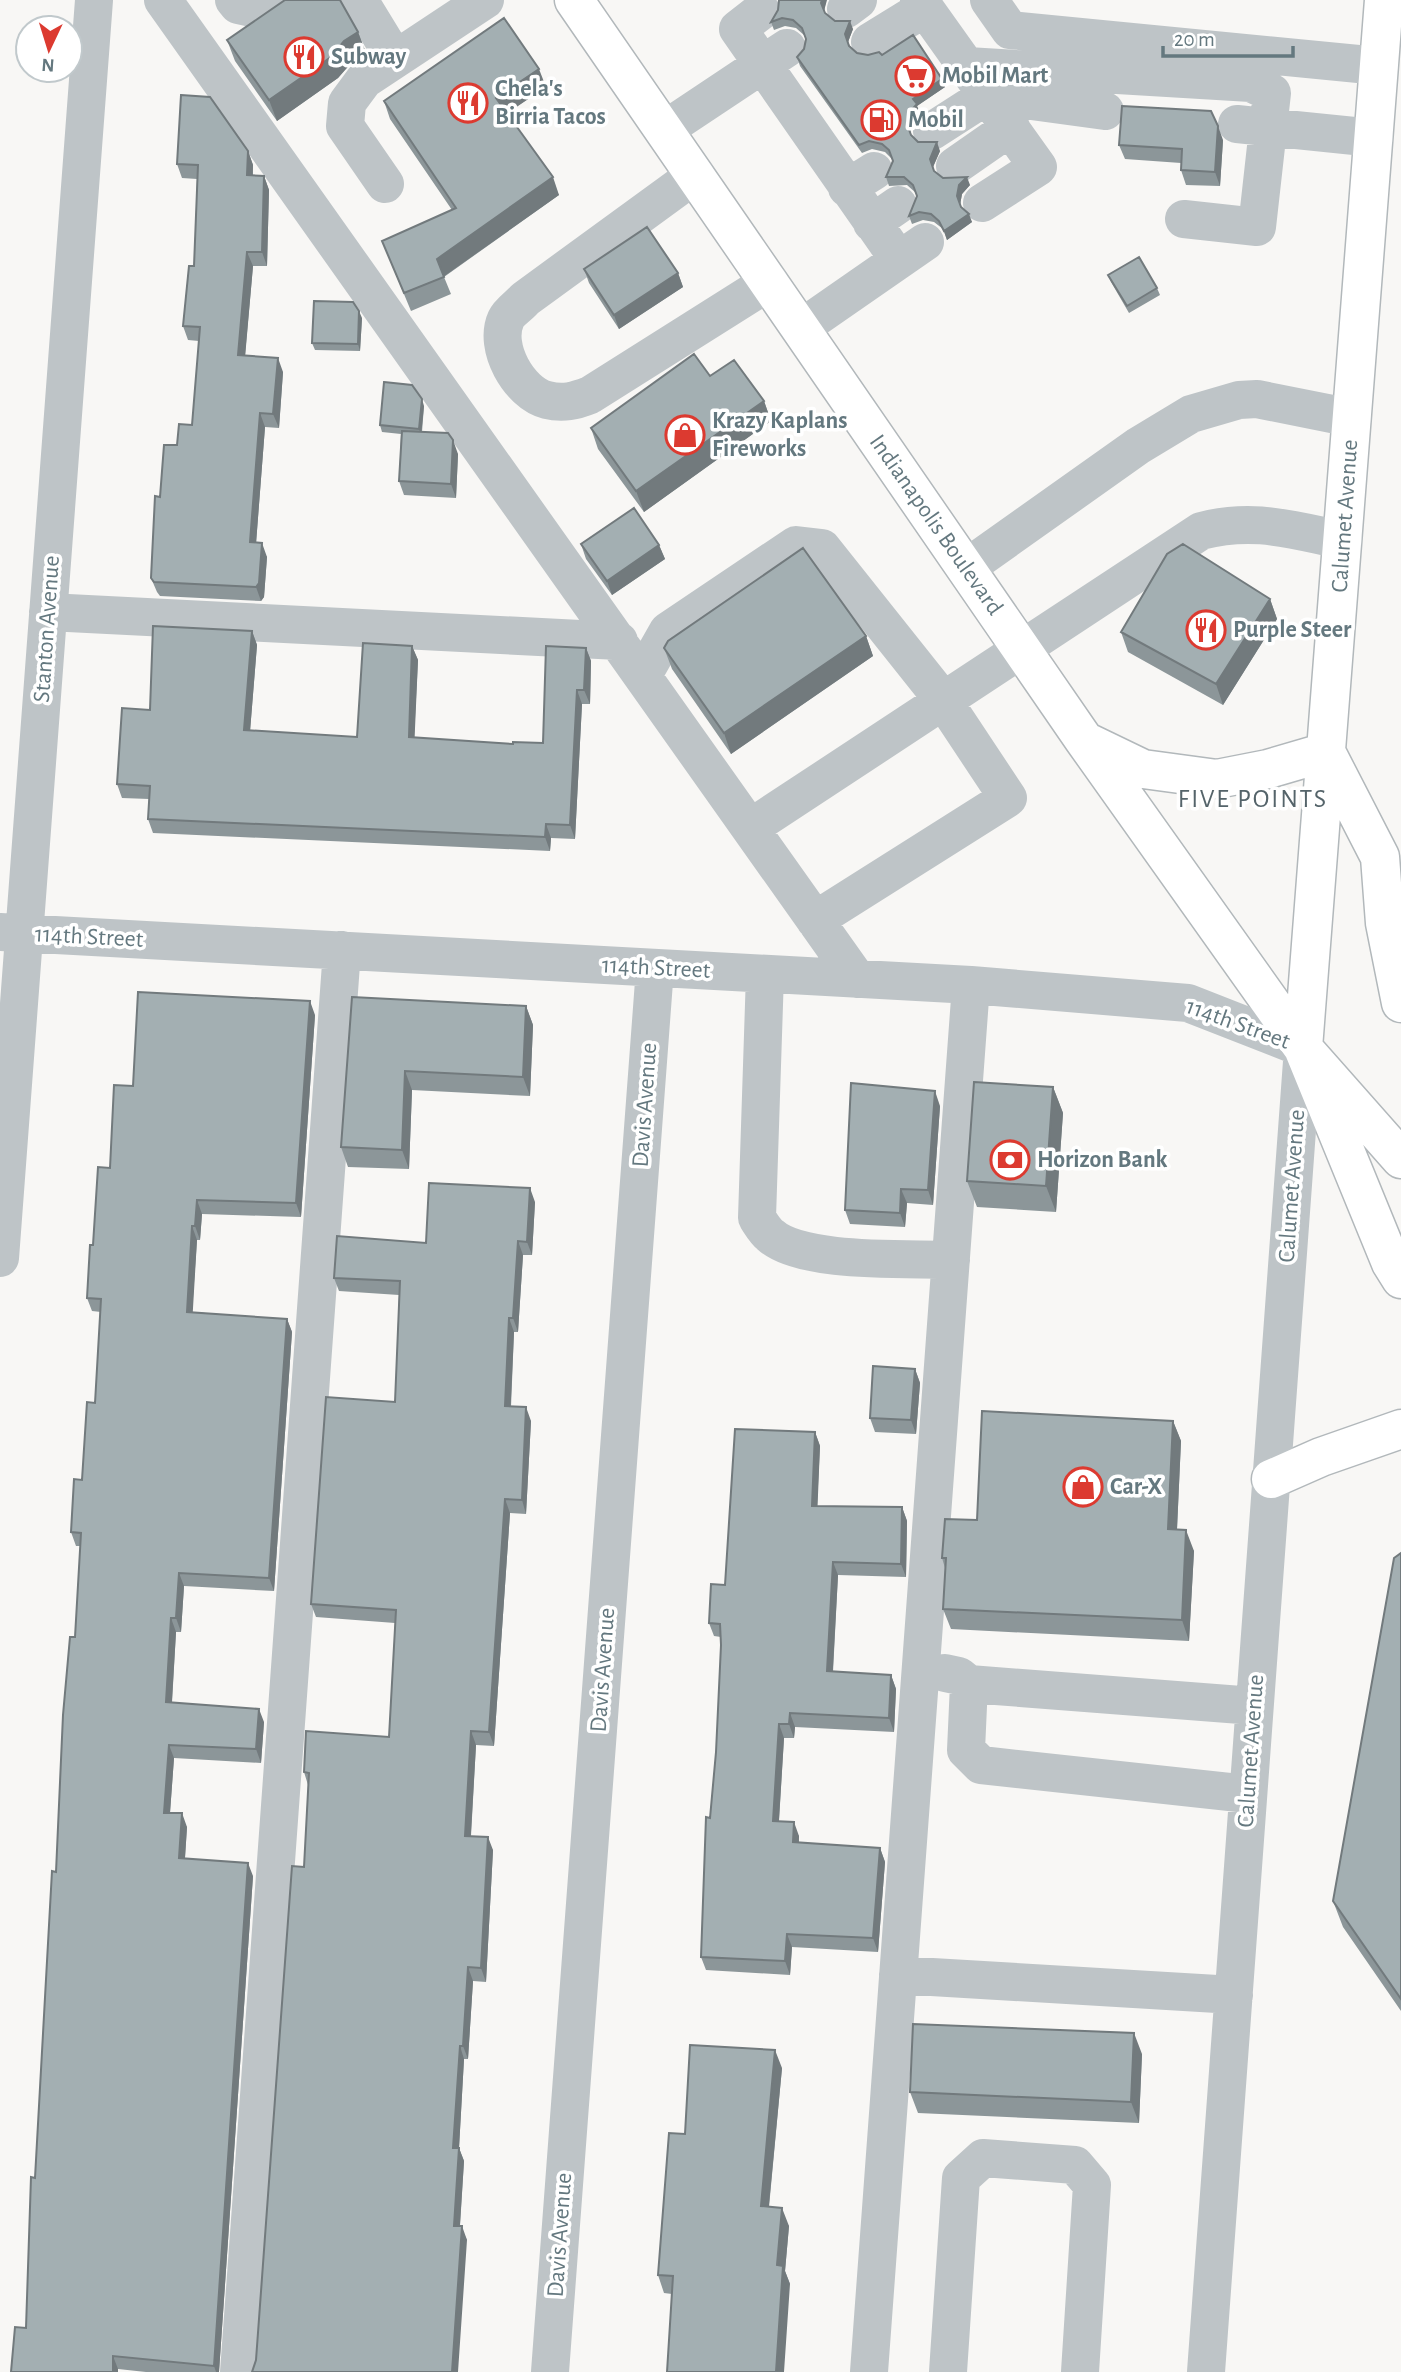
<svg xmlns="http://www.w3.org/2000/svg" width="1401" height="2372" viewBox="0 0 1401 2372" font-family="'Alegreya Sans',sans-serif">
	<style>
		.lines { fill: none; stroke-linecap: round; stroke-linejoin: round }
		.major-casing { stroke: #b2b8bb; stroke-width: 41 }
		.minor { stroke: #bec4c7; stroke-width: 38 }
		.major { stroke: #fff; stroke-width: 38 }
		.wall { fill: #8c9699 }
		.shaded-wall { fill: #727a7d }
		.building { fill: #a3afb2; stroke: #727a7d; stroke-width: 2 }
		.labels { text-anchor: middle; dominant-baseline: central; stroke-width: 7; stroke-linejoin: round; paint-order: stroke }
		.poi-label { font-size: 24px; font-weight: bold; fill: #64787f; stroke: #fff; text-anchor: start }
		.street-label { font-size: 24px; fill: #64787f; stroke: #fff }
		.neighbourhood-label { font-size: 26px; letter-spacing: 2px; fill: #55646a; stroke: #fff }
	</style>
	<rect width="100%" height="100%" fill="#f8f7f5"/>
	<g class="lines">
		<g class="major-casing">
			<path id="major" d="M 574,0 L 1084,740 L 1303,1048 L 1401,1159
				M 1384,0 L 1303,1048 L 1391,1263 L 1401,1279
				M 1087,742 L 1143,769 L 1217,779 L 1268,769 L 1326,752
				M 1326,752 L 1380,857 L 1385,923 L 1401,1003
				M 1271,1479 L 1321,1457 L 1401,1429"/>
		</g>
		<path class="minor" d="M 163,0 L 857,979
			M 234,0 L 238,5 L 256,9 L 283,0
			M 359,0 L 395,59
			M 919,0 L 1038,167 L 982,203
			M 989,0 L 1010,30 L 1379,66
			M 846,9 L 858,0
			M 761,11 L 738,29 L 899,260
			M 870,42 L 925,8
			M 967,66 L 1251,83 L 1272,93 L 1257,227 L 1184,219
			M 1237,124 L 1374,138
			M 664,130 L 787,48
			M 932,131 L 988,95 L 1105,111
			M 955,166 L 1011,127
			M 695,175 L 525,299 C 520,305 509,312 506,319 C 493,347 519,393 547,400 C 563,404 575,401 590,395 L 769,282
			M 385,184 L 345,126 L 347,103 L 364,80 L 485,0
			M 847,188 L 874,171
			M 872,223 L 898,205
			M 801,328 L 925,242
			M 966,568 L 1138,446 L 1191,414 L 1239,400 L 1257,399 L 1352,418
			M 48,612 L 619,641
			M 643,675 L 668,631 L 796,545 L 822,548 L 943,700 L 1008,798 L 815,920
			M 750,828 L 1201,531 C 1254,517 1291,530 1343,540
			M 0,932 L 971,985 L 1188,1003 L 1303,1048 L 1206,2372
			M 765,974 L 757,1218 C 761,1224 765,1231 770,1235 C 801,1264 908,1258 951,1260
			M 0,1258 L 94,0
			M 945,1673 L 959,1676 L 969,1684 L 1254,1706
			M 969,1684 L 966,1750 L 981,1765 L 1248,1794
			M 898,1975 L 1234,1995
			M 239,2372 L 342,950
			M 550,2372 L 655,968
			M 869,2372 L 971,985
			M 948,2372 L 961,2178 L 983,2158 L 1075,2165 L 1092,2185 L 1080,2372"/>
		<use href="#major" class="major"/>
	</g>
	<path class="wall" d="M 826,1 L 824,11 L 825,13 L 835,21 L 853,29 L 848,42 L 850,46 L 857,53 L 868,55 L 882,55 L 942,79 L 945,87 L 917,106 L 920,113 L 912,122 L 910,133 L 911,135 L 918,142 L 940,151 L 933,167 L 934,171 L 943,178 L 970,185 L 962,194 L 960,205 L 972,222 L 947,240 L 943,229 L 934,222 L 923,220 L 912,224 L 909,216 L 917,196 L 916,193 L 907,185 L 889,186 L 886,177 L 893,161 L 892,159 L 885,152 L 872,149 L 862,153 L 800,66 L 797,57 L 804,49 L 806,39 L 805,36 L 796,28 L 785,26 L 774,30 L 771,22 L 778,10 Z
		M 358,32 L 366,53 L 352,62 L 338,78 L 277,121 L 235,61 L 227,40 Z
		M 546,87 L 507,113 L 559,195 L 444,277 L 451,294 L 411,311 L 382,241 L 452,210 L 390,119 L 384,101 Z
		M 1223,140 L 1220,186 L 1186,185 L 1181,170 L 1181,163 L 1125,159 L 1119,145 Z
		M 248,151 L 253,165 L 253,175 L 264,176 L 269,190 L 267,266 L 253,266 L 245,355 L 283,372 L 279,428 L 265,427 L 256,543 L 267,557 L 264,597 L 261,601 L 160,596 L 157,592 L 151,578 L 160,497 L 177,445 L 192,425 L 199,341 L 188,340 L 183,326 L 194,266 L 197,179 L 182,178 L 177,164 Z
		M 584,269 L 678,273 L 683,287 L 619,329 L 589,283 Z
		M 1108,275 L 1157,288 L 1160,295 L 1129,313 L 1111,282 Z
		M 362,318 L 360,351 L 315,350 L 312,343 Z
		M 710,376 L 764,401 L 771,421 L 644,512 L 598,449 L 591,428 Z
		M 424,406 L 422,432 L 458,454 L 456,498 L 404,495 L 399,481 L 401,434 L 382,432 L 380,425 Z
		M 581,544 L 659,545 L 665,559 L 612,595 L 586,559 Z
		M 1270,599 L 1277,619 L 1223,705 L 1128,652 L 1121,632 Z
		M 252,631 L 257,645 L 250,731 L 357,737 L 412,646 L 418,660 L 414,738 L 513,744 L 543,743 L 586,648 L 591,661 L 590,704 L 582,704 L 575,839 L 551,838 L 550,851 L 153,833 L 148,819 L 149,799 L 122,798 L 117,784 L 150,710 Z
		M 866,636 L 873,656 L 731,754 L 672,669 L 664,648 Z
		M 352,997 L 526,1006 L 533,1025 L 530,1096 L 412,1090 L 409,1169 L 348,1167 L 341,1147 Z
		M 315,1015 L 301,1217 L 202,1214 L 200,1240 L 197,1240 L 192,1312 L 287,1319 L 292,1332 L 274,1591 L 184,1586 L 181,1632 L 176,1632 L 172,1703 L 264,1722 L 261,1763 L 174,1758 L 170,1813 L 187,1827 L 185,1858 L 253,1876 L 219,2372 L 146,2372 L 118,2369 L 118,2372 L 11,2372 L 26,2328 L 56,1872 L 75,1637 L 80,1546 L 76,1546 L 71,1532 L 82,1480 L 95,1403 L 101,1312 L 92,1311 L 87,1298 L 93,1245 L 110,1168 L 133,1086 Z
		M 1053,1087 L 1063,1113 L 1056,1212 L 977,1207 L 967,1181 Z
		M 940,1106 L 933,1205 L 907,1203 L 905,1227 L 850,1224 L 845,1210 Z
		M 535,1202 L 532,1255 L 523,1255 L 518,1332 L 514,1332 L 511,1407 L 531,1421 L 526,1514 L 510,1513 L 494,1746 L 476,1745 L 471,1836 L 493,1850 L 486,1982 L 473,1981 L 468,2059 L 464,2059 L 459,2148 L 464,2161 L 460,2226 L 467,2240 L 256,2360 L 304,1867 L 308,1785 L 304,1772 L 389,1737 L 395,1623 L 316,1617 L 311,1604 L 395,1402 L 399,1295 L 339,1291 L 334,1278 Z
		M 915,1369 L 920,1383 L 916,1434 L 875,1432 L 870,1418 Z
		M 1173,1421 L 1181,1441 L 1177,1530 L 1194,1551 L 1189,1641 L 951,1629 L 943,1609 L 945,1568 L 942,1558 L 977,1520 Z
		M 815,1432 L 820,1446 L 817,1506 L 902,1507 L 907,1521 L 906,1577 L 838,1575 L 833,1672 L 891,1675 L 896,1689 L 894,1732 L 795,1727 L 794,1738 L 784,1738 L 779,1821 L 799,1836 L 799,1843 L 880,1848 L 885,1862 L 878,1952 L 792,1947 L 790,1975 L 706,1970 L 701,1957 L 710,1818 L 716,1752 L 721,1645 L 721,1637 L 714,1636 L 709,1623 L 725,1585 Z
		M 1401,1553 L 1401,2011 L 1343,1927 L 1333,1901 Z
		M 1142,2054 L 1139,2123 L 918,2113 L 910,2092 Z
		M 782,2068 L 769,2207 L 789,2226 L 785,2271 L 790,2284 L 672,2294 L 664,2293 L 658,2275 L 685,2134 Z"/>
	<path class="shaded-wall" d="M 822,0 L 827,0 L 824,11 L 821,3 Z
		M 850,21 L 853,29 L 848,42 L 845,34 Z
		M 358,32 L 366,53 L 352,62 L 338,78 L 277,121 L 269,100 L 344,41 Z
		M 539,69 L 546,87 L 503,116 L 496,98 Z
		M 942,79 L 945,87 L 917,106 L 920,113 L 912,122 L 910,133 L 907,124 L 913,99 Z
		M 1218,126 L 1223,140 L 1220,186 L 1215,172 Z
		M 937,142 L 940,151 L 933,167 L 930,159 Z
		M 248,151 L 253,165 L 252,189 L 247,175 Z
		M 264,176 L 269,190 L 267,266 L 262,252 Z
		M 553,177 L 559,195 L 443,277 L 437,259 Z
		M 967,177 L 970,185 L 962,194 L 960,205 L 957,196 L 959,185 Z
		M 969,214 L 972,222 L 947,240 L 944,231 Z
		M 247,252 L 253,266 L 244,369 L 238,355 Z
		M 678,273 L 683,287 L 619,329 L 614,315 Z
		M 359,311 L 362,318 L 360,351 L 358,344 Z
		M 278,358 L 283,372 L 279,428 L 273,414 Z
		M 422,399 L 424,406 L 421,436 L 419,429 Z
		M 764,401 L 771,421 L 644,512 L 636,491 Z
		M 260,413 L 265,427 L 255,557 L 250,542 Z
		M 453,440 L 458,454 L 456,498 L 451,484 Z
		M 262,543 L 267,557 L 264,597 L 261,601 L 256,587 Z
		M 659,545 L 665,559 L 612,595 L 607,581 Z
		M 1270,599 L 1277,619 L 1223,705 L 1216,684 Z
		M 252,631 L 257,645 L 249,744 L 244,730 Z
		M 866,636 L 873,656 L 731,754 L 724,733 Z
		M 412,646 L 418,660 L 414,751 L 409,737 Z
		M 586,648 L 591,661 L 590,704 L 584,690 Z
		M 577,690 L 582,704 L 575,839 L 570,825 Z
		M 546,824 L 551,838 L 550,851 L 545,837 Z
		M 310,1001 L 315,1015 L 301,1217 L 296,1203 Z
		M 526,1006 L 533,1025 L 530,1096 L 523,1077 Z
		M 405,1071 L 412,1090 L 409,1169 L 402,1150 Z
		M 1053,1087 L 1063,1113 L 1056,1212 L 1046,1186 Z
		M 935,1091 L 940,1106 L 933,1205 L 928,1190 Z
		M 530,1188 L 535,1202 L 532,1255 L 527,1242 Z
		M 901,1189 L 907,1203 L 905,1227 L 900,1213 Z
		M 197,1200 L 202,1214 L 200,1240 L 195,1226 Z
		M 192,1226 L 197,1240 L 192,1325 L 187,1312 Z
		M 518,1241 L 523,1255 L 518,1332 L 513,1318 Z
		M 509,1318 L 514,1332 L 510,1420 L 505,1406 Z
		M 287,1319 L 292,1332 L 274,1591 L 269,1578 Z
		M 915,1369 L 920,1383 L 916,1434 L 911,1420 Z
		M 526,1407 L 531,1421 L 526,1514 L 522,1500 Z
		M 1173,1421 L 1181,1441 L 1176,1550 L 1168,1529 Z
		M 815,1432 L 820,1446 L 817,1519 L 812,1506 Z
		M 505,1499 L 510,1513 L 494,1746 L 489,1732 Z
		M 902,1507 L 907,1521 L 906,1577 L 901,1564 Z
		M 1186,1530 L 1194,1551 L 1189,1641 L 1182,1620 Z
		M 833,1562 L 838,1575 L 832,1685 L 827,1671 Z
		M 179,1573 L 184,1586 L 181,1632 L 176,1618 Z
		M 171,1618 L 176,1632 L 171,1716 L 166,1702 Z
		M 891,1675 L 896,1689 L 894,1732 L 889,1718 Z
		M 259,1709 L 264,1722 L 261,1763 L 256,1749 Z
		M 790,1713 L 795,1727 L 794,1738 L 789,1724 Z
		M 779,1724 L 784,1738 L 778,1835 L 773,1821 Z
		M 471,1731 L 476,1745 L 470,1849 L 465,1836 Z
		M 169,1745 L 174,1758 L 169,1826 L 164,1813 Z
		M 182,1813 L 187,1827 L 184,1872 L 179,1858 Z
		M 794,1822 L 799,1836 L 798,1856 L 793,1842 Z
		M 488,1837 L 493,1850 L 486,1982 L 481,1968 Z
		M 880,1848 L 885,1862 L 878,1952 L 873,1938 Z
		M 248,1863 L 253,1876 L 219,2372 L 216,2372 L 214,2366 Z
		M 787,1934 L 792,1947 L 790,1975 L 785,1961 Z
		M 468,1967 L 473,1981 L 468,2059 L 463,2046 Z
		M 1134,2033 L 1142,2054 L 1139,2123 L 1131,2102 Z
		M 460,2046 L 464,2059 L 459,2148 L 464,2161 L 459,2239 L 454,2226 L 453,2148 Z
		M 775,2050 L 782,2068 L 767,2225 L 761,2206 Z
		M 782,2208 L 789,2226 L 785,2271 L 790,2284 L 784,2372 L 776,2372 L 777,2265 Z
		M 462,2226 L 467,2240 L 458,2372 L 452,2372 Z
		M 113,2356 L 118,2369 L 118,2372 L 113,2372 Z"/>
	<path class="building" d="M 285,0 L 340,0 L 358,32 L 344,41 L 331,57 L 269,100 L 227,40 Z
		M 779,0 L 822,0 L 821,3 L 825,13 L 835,21 L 850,21 L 845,34 L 849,46 L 857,53 L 868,55 L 879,52 L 882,55 L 913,35 L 942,79 L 913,99 L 917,104 L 909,113 L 907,124 L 911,135 L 918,142 L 937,142 L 930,159 L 934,171 L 943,178 L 967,177 L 959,185 L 957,196 L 961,207 L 969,214 L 944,231 L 939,221 L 931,214 L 919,212 L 909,216 L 917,196 L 913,185 L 904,177 L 886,177 L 893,161 L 889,150 L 882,144 L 869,141 L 859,145 L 797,57 L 804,49 L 806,39 L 802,28 L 793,20 L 782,18 L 771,22 L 778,10 Z
		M 504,18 L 539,69 L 496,98 L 553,177 L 437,259 L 444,277 L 404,293 L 382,241 L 456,208 L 384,101 Z
		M 181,95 L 210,97 L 248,151 L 247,175 L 264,176 L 262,252 L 247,252 L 238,355 L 278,358 L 273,414 L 260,413 L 250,542 L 262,543 L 259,583 L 256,587 L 154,582 L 151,578 L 155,496 L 160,497 L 164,445 L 177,445 L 179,424 L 192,425 L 200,327 L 183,326 L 189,266 L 194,266 L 198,165 L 177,164 Z
		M 1122,106 L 1211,111 L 1218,126 L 1215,172 L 1181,170 L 1182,149 L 1119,145 Z
		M 647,227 L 678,273 L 614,315 L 584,269 Z
		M 1139,257 L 1157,288 L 1127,306 L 1108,275 Z
		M 314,301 L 353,302 L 359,311 L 358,344 L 312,343 Z
		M 694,354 L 710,376 L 734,360 L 764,401 L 636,491 L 591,428 Z
		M 384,382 L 412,385 L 422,399 L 419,429 L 380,425 Z
		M 402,431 L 448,433 L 453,440 L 451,484 L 399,481 Z
		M 634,508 L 659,545 L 607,581 L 581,544 Z
		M 1183,544 L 1270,599 L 1216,684 L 1121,632 L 1167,554 Z
		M 803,548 L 866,636 L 724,733 L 664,648 L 668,641 Z
		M 153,626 L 252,631 L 244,730 L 357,737 L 363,643 L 412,646 L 409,737 L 513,744 L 513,742 L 543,743 L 546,646 L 586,648 L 584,690 L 577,690 L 570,825 L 546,824 L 545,837 L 148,819 L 150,786 L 117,784 L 122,708 L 150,710 Z
		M 138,992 L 310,1001 L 296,1203 L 197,1200 L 195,1226 L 192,1226 L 187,1312 L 287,1319 L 269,1578 L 179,1573 L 176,1618 L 171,1618 L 166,1702 L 259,1709 L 256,1749 L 169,1745 L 164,1813 L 182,1813 L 179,1858 L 248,1863 L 214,2366 L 113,2356 L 113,2372 L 11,2372 L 15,2327 L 26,2328 L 31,2177 L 35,2178 L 52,1871 L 56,1872 L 63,1715 L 70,1637 L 75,1637 L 81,1533 L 71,1532 L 74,1479 L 82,1480 L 87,1402 L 95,1403 L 101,1299 L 87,1298 L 90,1245 L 93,1245 L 98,1167 L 110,1168 L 114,1085 L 133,1086 Z
		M 352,997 L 526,1006 L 523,1077 L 405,1071 L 402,1150 L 341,1147 Z
		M 974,1082 L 1053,1087 L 1046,1186 L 967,1181 Z
		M 851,1083 L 935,1091 L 928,1190 L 901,1189 L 900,1213 L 845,1210 Z
		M 429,1183 L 530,1188 L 527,1242 L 518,1241 L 513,1318 L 509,1318 L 505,1406 L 526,1407 L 522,1500 L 505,1499 L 489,1732 L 471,1731 L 465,1836 L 488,1837 L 481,1968 L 468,1967 L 463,2046 L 460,2046 L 453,2148 L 459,2148 L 454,2226 L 462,2226 L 452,2372 L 252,2372 L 256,2360 L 292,1866 L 304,1867 L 309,1773 L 304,1772 L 306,1731 L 389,1737 L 396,1610 L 311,1604 L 326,1397 L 395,1402 L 400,1281 L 334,1278 L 337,1236 L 426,1243 Z
		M 873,1366 L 915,1369 L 911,1420 L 870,1418 Z
		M 982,1411 L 1173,1421 L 1168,1529 L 1186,1530 L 1182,1620 L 943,1609 L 946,1558 L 942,1558 L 945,1519 L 977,1520 Z
		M 735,1429 L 815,1432 L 812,1506 L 902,1507 L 901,1564 L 833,1562 L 827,1671 L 891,1675 L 889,1718 L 790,1713 L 789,1724 L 779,1724 L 773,1821 L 794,1822 L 793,1842 L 880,1848 L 873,1938 L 787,1934 L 785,1961 L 701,1957 L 706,1817 L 710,1818 L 716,1752 L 721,1645 L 720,1624 L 709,1623 L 711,1584 L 725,1585 Z
		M 1401,1553 L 1401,1999 L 1333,1901 L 1394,1558 Z
		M 913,2024 L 1134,2033 L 1131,2102 L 910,2092 Z
		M 690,2045 L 775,2050 L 761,2206 L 782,2208 L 777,2265 L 783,2266 L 776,2372 L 667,2372 L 673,2276 L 658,2275 L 669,2133 L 685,2134 Z"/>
	<defs>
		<g id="restaurant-ring" transform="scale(2.0125)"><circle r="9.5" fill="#fff" stroke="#dc3a30" stroke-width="1.5"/><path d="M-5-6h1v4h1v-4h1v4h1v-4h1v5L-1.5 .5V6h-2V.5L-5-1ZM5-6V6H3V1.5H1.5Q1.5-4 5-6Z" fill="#dc3a30"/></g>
		<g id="supermarket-ring" transform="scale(2.0125)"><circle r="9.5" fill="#fff" stroke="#dc3a30" stroke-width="1.5"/><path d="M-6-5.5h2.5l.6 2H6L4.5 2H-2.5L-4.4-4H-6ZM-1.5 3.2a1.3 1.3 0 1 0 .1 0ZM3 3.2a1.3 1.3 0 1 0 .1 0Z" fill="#dc3a30"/></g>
		<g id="fuel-ring" transform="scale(2.0125)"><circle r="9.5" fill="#fff" stroke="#dc3a30" stroke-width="1.5"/><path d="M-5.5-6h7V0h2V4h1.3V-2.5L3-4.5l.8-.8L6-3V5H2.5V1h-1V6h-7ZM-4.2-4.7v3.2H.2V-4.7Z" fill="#dc3a30"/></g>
		<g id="shop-ring" transform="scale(2.0125)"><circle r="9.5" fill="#fff" stroke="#dc3a30" stroke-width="1.5"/><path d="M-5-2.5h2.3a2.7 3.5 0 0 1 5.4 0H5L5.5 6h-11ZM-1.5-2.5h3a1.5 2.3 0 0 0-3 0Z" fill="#dc3a30"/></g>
		<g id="bank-ring" transform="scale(2.0125)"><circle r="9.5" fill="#fff" stroke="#dc3a30" stroke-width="1.5"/><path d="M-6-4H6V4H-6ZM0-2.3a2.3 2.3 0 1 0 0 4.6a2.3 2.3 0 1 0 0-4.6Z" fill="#dc3a30"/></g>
	</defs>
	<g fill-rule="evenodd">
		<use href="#restaurant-ring" x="304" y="57"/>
		<use href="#supermarket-ring" x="915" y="76"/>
		<use href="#restaurant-ring" x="468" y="103"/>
		<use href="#fuel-ring" x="881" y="120"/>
		<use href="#shop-ring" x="685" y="435"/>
		<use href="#restaurant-ring" x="1206" y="630"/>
		<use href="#bank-ring" x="1010" y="1160"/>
		<use href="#shop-ring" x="1083" y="1487"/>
	</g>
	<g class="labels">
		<g class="poi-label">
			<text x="331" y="57">Subway</text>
			<text x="942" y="76">Mobil Mart</text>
			<text x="495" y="89">Chela's<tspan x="495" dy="28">Birria Tacos</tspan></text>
			<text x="908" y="120">Mobil</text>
			<text x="712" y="421">Krazy Kaplans<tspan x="712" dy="28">Fireworks</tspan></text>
			<text x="1233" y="630">Purple Steer</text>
			<text x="1037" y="1160">Horizon Bank</text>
			<text x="1110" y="1487">Car-X</text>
		</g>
		<g class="street-label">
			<text transform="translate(1345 516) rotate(-86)">Calumet Avenue</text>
			<text transform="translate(936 525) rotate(55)">Indianapolis Boulevard</text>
			<text transform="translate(47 629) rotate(-86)">Stanton Avenue</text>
			<text transform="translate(89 937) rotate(3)">114th Street</text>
			<text transform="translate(656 968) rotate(3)">114th Street</text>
			<text transform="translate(1238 1024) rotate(20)">114th Street</text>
			<text transform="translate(645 1105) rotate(-86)">Davis Avenue</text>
			<text transform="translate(1292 1186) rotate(-86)">Calumet Avenue</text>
			<text transform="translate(603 1670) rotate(-86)">Davis Avenue</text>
			<text transform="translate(1251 1751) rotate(-86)">Calumet Avenue</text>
			<text transform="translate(560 2235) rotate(-86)">Davis Avenue</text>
		</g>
		<g class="neighbourhood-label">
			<text x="1253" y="799">FIVE POINTS</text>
		</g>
	</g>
	<g transform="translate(49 49) rotate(184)"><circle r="33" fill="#ffffff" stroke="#c1c9cc" stroke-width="2"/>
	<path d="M0-5L12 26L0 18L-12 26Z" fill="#dc3a30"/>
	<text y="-10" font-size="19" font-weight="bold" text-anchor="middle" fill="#64787f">N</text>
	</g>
	<path d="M1163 46v10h130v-10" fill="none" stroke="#64787f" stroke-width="3.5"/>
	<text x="1174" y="46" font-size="21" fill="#64787f" stroke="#ffffff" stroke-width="5" paint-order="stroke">20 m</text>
</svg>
